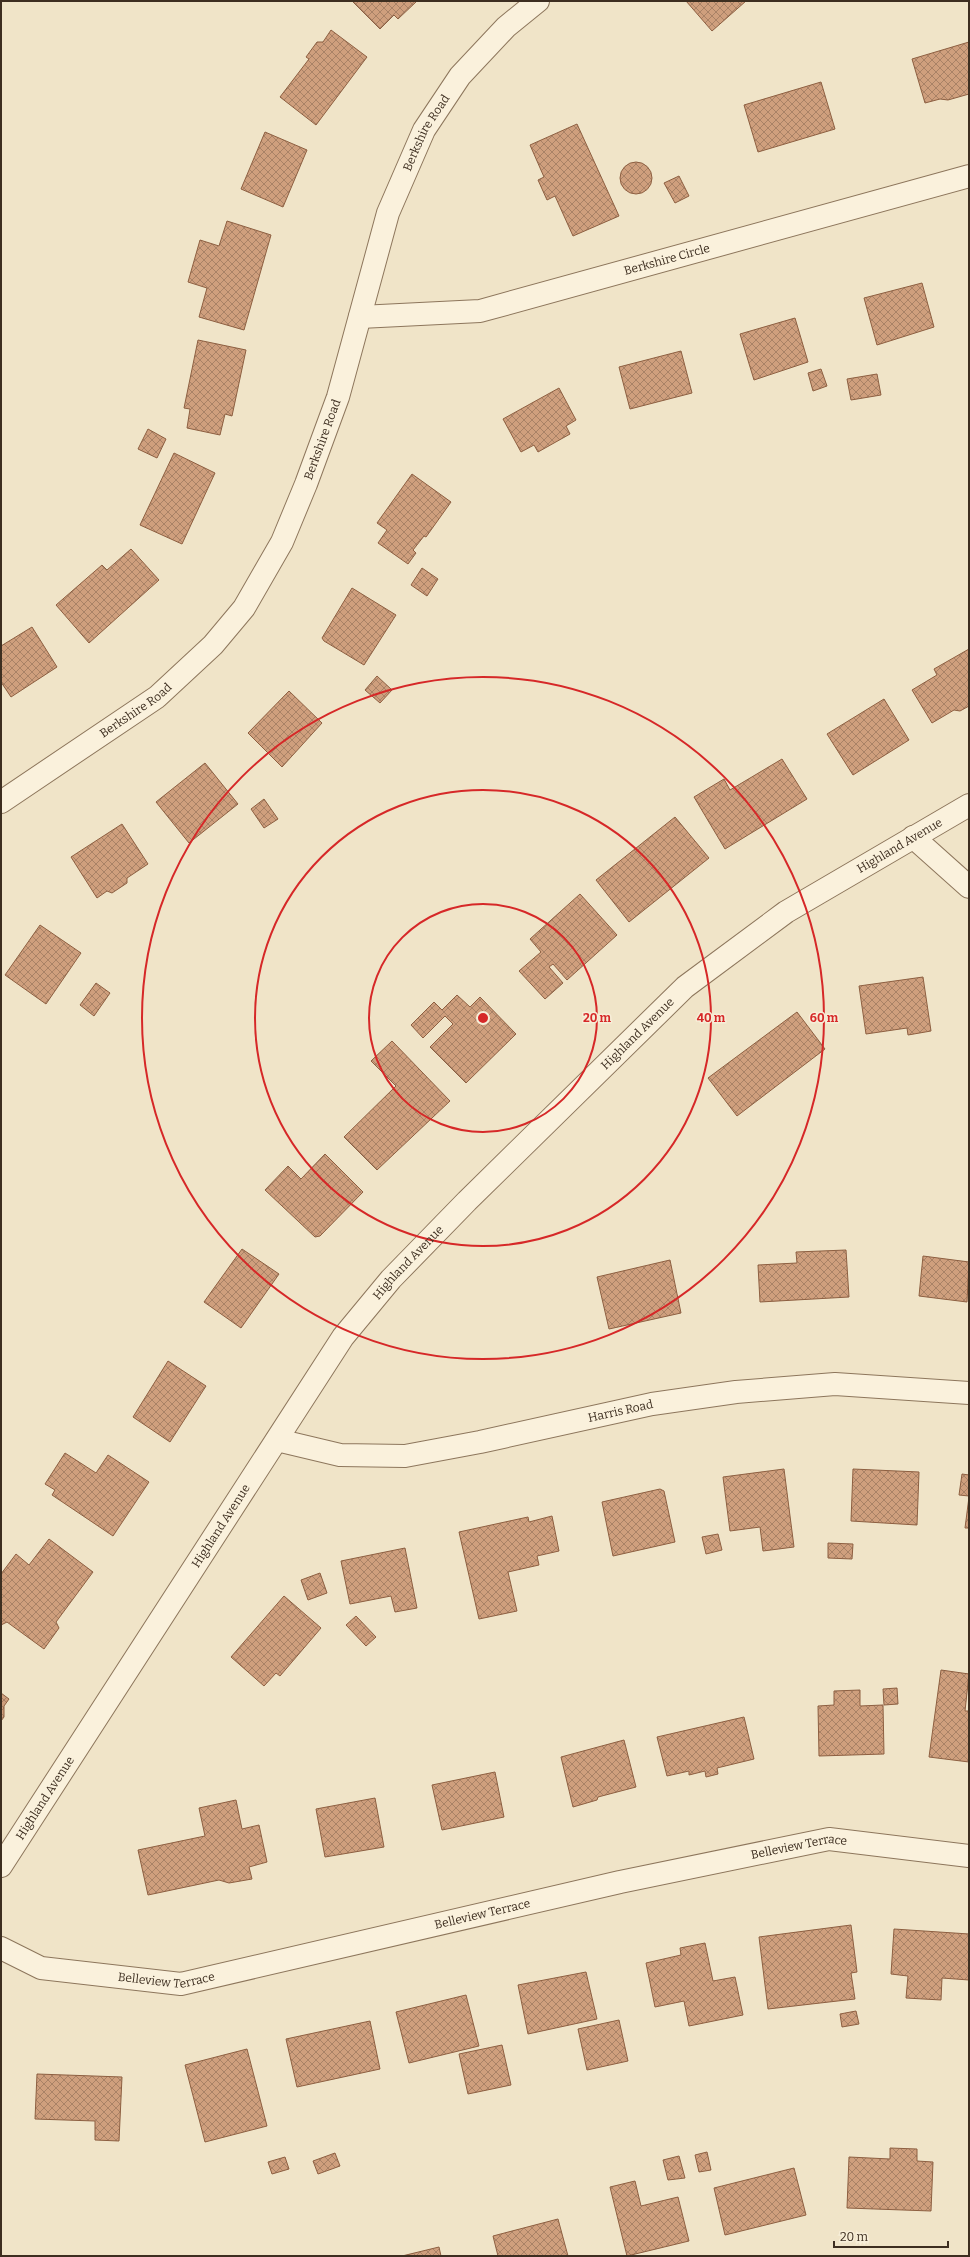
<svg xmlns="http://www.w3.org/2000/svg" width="970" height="2257" viewBox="0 0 970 2257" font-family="Bitter,serif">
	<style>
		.building { fill: url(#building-cross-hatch); stroke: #8d5f41 }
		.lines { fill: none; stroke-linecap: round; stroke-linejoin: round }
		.minor-casing { stroke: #8d765c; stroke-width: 24 }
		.minor { stroke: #faf1dc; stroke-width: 22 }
		.ring { fill: none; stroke: #d62828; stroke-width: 2 }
		.labels { text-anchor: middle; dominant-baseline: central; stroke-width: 3; stroke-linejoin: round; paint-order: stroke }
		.street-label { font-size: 12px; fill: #3d2e20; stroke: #f7eed8 }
		.centre { fill: #d62828; stroke: #f7eed8; stroke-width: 2 }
		.ring-label { font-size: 12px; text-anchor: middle; font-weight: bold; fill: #d62828; stroke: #f7eed8; stroke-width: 3; stroke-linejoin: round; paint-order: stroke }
	</style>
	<defs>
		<pattern id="building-cross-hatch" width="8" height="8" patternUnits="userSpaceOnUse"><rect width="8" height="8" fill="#cf9f7d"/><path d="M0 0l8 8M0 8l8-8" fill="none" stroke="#a98266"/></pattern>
	</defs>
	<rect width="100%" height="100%" fill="#f0e4c8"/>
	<path class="building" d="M 352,1 L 417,1 L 398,19 L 394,15 L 380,29 Z
		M 686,1 L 746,1 L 712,31 Z
		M 331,30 L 367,57 L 316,125 L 280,97 L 309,59 L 306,57 L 317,42 L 323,42 Z
		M 969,42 L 969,94 L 948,100 L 940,99 L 925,103 L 912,59 Z
		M 821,82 L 835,129 L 758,152 L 744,105 Z
		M 577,124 L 619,216 L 573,236 L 555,196 L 547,200 L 538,180 L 544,177 L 530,145 Z
		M 265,132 L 307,150 L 283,207 L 241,189 Z
		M620 178a16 16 0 1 1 32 0a16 16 0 1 1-32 0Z
		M 679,176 L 689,196 L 675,203 L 664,183 Z
		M 227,221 L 271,235 L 244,330 L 199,317 L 207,288 L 188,282 L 200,240 L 219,246 Z
		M 922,283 L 934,327 L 877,345 L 864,298 Z
		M 795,318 L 808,362 L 754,380 L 740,334 Z
		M 198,340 L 246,350 L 232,416 L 225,414 L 220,435 L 187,428 L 190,409 L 184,408 Z
		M 681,351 L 692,393 L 630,409 L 619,367 Z
		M 821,369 L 827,386 L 813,391 L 808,373 Z
		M 877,374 L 881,395 L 851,400 L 847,379 Z
		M 559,388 L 576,420 L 566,426 L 570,434 L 538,452 L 534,445 L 521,452 L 503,419 Z
		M 148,429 L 166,439 L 157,458 L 138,449 Z
		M 174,453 L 215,473 L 182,544 L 140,525 Z
		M 412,474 L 451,502 L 426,537 L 424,536 L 413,550 L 416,553 L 408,564 L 378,543 L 387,530 L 377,523 Z
		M 131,549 L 159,580 L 89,643 L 56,605 L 102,565 L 107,570 Z
		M 422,568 L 438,579 L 427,596 L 411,585 Z
		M 352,588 L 396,615 L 364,665 L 324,641 L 322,638 Z
		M 32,627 L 57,667 L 11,697 L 1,682 L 1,646 Z
		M 969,649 L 969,706 L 960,711 L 954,710 L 932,723 L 912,690 L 937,675 L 934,669 Z
		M 377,676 L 392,690 L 380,703 L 365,690 Z
		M 289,691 L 322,723 L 282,767 L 248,733 Z
		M 884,699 L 909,740 L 853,775 L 827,734 Z
		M 782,759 L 807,799 L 725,849 L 694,797 L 724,779 L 730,790 Z
		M 205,763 L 238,804 L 189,843 L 156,802 Z
		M 264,799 L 278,819 L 264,828 L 251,809 Z
		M 675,817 L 709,858 L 629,922 L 596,880 Z
		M 122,824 L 148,864 L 127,878 L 127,883 L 112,893 L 107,891 L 97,898 L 71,857 Z
		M 580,894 L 617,935 L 567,980 L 553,964 L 549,967 L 563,983 L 545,999 L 519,971 L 541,952 L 530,939 Z
		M 40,925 L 81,953 L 46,1004 L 5,975 Z
		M 923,977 L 931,1031 L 908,1035 L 907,1028 L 866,1034 L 859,986 Z
		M 96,983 L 110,993 L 94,1016 L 80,1005 Z
		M 457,995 L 470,1007 L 480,997 L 516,1034 L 466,1083 L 430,1047 L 453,1024 L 445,1016 L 423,1038 L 411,1025 L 434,1002 L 442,1010 Z
		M 797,1012 L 825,1049 L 737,1116 L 708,1078 Z
		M 392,1041 L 450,1101 L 377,1170 L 344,1137 L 396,1086 L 371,1061 Z
		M 325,1154 L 363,1192 L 320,1236 L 315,1237 L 265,1190 L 288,1166 L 301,1179 Z
		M 242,1249 L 279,1274 L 241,1328 L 204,1302 Z
		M 846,1250 L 849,1297 L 760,1302 L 758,1265 L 797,1263 L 796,1252 Z
		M 923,1256 L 969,1262 L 967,1302 L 919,1296 Z
		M 670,1260 L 681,1313 L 609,1329 L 597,1277 Z
		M 168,1361 L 206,1386 L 170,1442 L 133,1417 Z
		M 65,1453 L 96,1473 L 108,1455 L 149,1482 L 113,1536 L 52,1495 L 55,1490 L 45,1484 Z
		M 784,1469 L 794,1547 L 763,1551 L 760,1527 L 730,1531 L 723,1477 Z
		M 853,1469 L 919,1472 L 917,1525 L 851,1521 Z
		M 962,1474 L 969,1475 L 969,1496 L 959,1495 Z
		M 660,1489 L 664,1491 L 675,1542 L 613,1556 L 602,1502 Z
		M 969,1497 L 969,1528 L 965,1528 Z
		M 552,1516 L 559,1551 L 537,1556 L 539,1565 L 508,1572 L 517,1611 L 479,1619 L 459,1532 L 528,1517 L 529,1522 Z
		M 718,1534 L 722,1550 L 706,1554 L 702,1537 Z
		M 49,1539 L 93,1572 L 56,1622 L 59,1628 L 44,1649 L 7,1622 L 1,1625 L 1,1574 L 16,1554 L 29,1565 Z
		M 828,1543 L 853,1544 L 852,1559 L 828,1558 Z
		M 405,1548 L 417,1608 L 395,1612 L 391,1596 L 350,1604 L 341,1561 Z
		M 320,1573 L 327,1593 L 308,1600 L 301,1580 Z
		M 284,1596 L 321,1628 L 280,1676 L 276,1673 L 264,1686 L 231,1657 Z
		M 356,1616 L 376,1637 L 366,1646 L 346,1625 Z
		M 941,1670 L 969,1674 L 965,1711 L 969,1711 L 969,1762 L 929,1757 Z
		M 897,1688 L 898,1704 L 884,1705 L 883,1689 Z
		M 860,1690 L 860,1706 L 883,1705 L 884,1754 L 819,1756 L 818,1706 L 834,1705 L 834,1691 Z
		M 1,1693 L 9,1699 L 4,1706 L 4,1717 L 1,1721 Z
		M 744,1717 L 754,1759 L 717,1768 L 718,1774 L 706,1777 L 705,1771 L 689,1775 L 689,1771 L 667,1776 L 657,1737 Z
		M 624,1740 L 636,1787 L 598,1797 L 597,1800 L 573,1807 L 561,1757 Z
		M 495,1772 L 504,1817 L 442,1830 L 432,1785 Z
		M 375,1798 L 384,1847 L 325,1857 L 316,1809 Z
		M 236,1800 L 242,1829 L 259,1825 L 267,1862 L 249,1867 L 252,1879 L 229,1883 L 219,1880 L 148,1895 L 138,1850 L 205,1836 L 199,1808 Z
		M 851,1925 L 857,1972 L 851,1973 L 855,1999 L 768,2009 L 759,1937 Z
		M 894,1929 L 969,1934 L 969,1980 L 942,1978 L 941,2000 L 906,1998 L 908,1976 L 891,1974 Z
		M 705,1943 L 713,1981 L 735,1977 L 743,2015 L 689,2026 L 684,2001 L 655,2007 L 646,1963 L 681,1955 L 680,1948 Z
		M 586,1972 L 597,2019 L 528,2034 L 518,1985 Z
		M 466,1995 L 479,2046 L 409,2063 L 396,2012 Z
		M 856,2011 L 859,2024 L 842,2027 L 840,2014 Z
		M 619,2020 L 628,2061 L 587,2070 L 578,2029 Z
		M 370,2021 L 380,2069 L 297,2087 L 286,2039 Z
		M 502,2045 L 511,2085 L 468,2094 L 459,2054 Z
		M 247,2049 L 267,2126 L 205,2142 L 185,2065 Z
		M 37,2074 L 122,2077 L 119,2141 L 95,2140 L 95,2121 L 35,2119 Z
		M 890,2148 L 917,2149 L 917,2161 L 933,2162 L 931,2211 L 847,2208 L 849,2157 L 890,2159 Z
		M 707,2152 L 711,2170 L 699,2172 L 695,2155 Z
		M 335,2153 L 340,2166 L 318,2174 L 313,2161 Z
		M 679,2156 L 685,2178 L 668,2180 L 663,2160 Z
		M 285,2157 L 289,2169 L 272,2174 L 268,2162 Z
		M 794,2168 L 806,2215 L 725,2235 L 714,2188 Z
		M 635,2181 L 641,2206 L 678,2197 L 689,2241 L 627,2256 L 610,2187 Z
		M 558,2219 L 568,2256 L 498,2256 L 493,2236 Z
		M 439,2247 L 441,2256 L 402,2256 Z"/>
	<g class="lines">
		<g class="minor-casing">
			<g id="minor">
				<path id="s1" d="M 360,317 L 480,311 L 969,176"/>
				<path id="s2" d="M 1,802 L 157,697 L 213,645 L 244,608 L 282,542 L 306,484 L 338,397 L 388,213 L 424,130 L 460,76 L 506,27 L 538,1"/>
				<path d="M 913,837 L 969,887"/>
				<path id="s3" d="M 277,1440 L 340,1455 L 405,1456 L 480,1442 L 652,1404 L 736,1392 L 835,1384 L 969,1393"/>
				<path id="s4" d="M 1,1866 L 343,1337 L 391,1279 L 467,1201 L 685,987 L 786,912 L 969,805"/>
				<path id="s5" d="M 1,1948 L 41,1968 L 181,1984 L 620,1882 L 829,1839 L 969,1856"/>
			</g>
		</g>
		<use href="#minor" class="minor"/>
	</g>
	<g class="ring">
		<circle cx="483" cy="1018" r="114"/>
		<circle cx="483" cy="1018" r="228"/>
		<circle cx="483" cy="1018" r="341"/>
	</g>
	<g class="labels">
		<g class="street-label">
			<text stroke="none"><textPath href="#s2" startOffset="824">Berkshire Road</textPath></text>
			<text stroke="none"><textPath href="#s1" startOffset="314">Berkshire Circle</textPath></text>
			<text stroke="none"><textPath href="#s2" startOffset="499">Berkshire Road</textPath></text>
			<text stroke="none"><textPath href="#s2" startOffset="163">Berkshire Road</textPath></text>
			<text stroke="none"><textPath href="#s4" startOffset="1377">Highland Avenue</textPath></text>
			<text stroke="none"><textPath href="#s4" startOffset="1053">Highland Avenue</textPath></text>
			<text stroke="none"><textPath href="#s4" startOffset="729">Highland Avenue</textPath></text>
			<text stroke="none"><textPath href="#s3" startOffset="350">Harris Road</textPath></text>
			<text stroke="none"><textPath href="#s4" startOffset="405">Highland Avenue</textPath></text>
			<text stroke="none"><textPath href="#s4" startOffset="81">Highland Avenue</textPath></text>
			<text stroke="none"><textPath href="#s5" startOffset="819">Belleview Terrace</textPath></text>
			<text stroke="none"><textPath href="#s5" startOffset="495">Belleview Terrace</textPath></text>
			<text stroke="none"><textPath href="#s5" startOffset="171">Belleview Terrace</textPath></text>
		</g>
	</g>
	<circle cx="483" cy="1018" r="6" class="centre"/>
	<g class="ring-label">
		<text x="597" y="1022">20 m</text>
		<text x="711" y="1022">40 m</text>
		<text x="824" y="1022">60 m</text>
	</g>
	<rect width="970" height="2257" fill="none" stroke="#3d2e20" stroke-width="4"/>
	<path d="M834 2241v6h114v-6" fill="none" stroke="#3d2e20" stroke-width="2"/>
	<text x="840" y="2241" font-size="12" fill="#3d2e20" stroke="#f7eed8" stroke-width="3" paint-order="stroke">20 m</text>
</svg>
